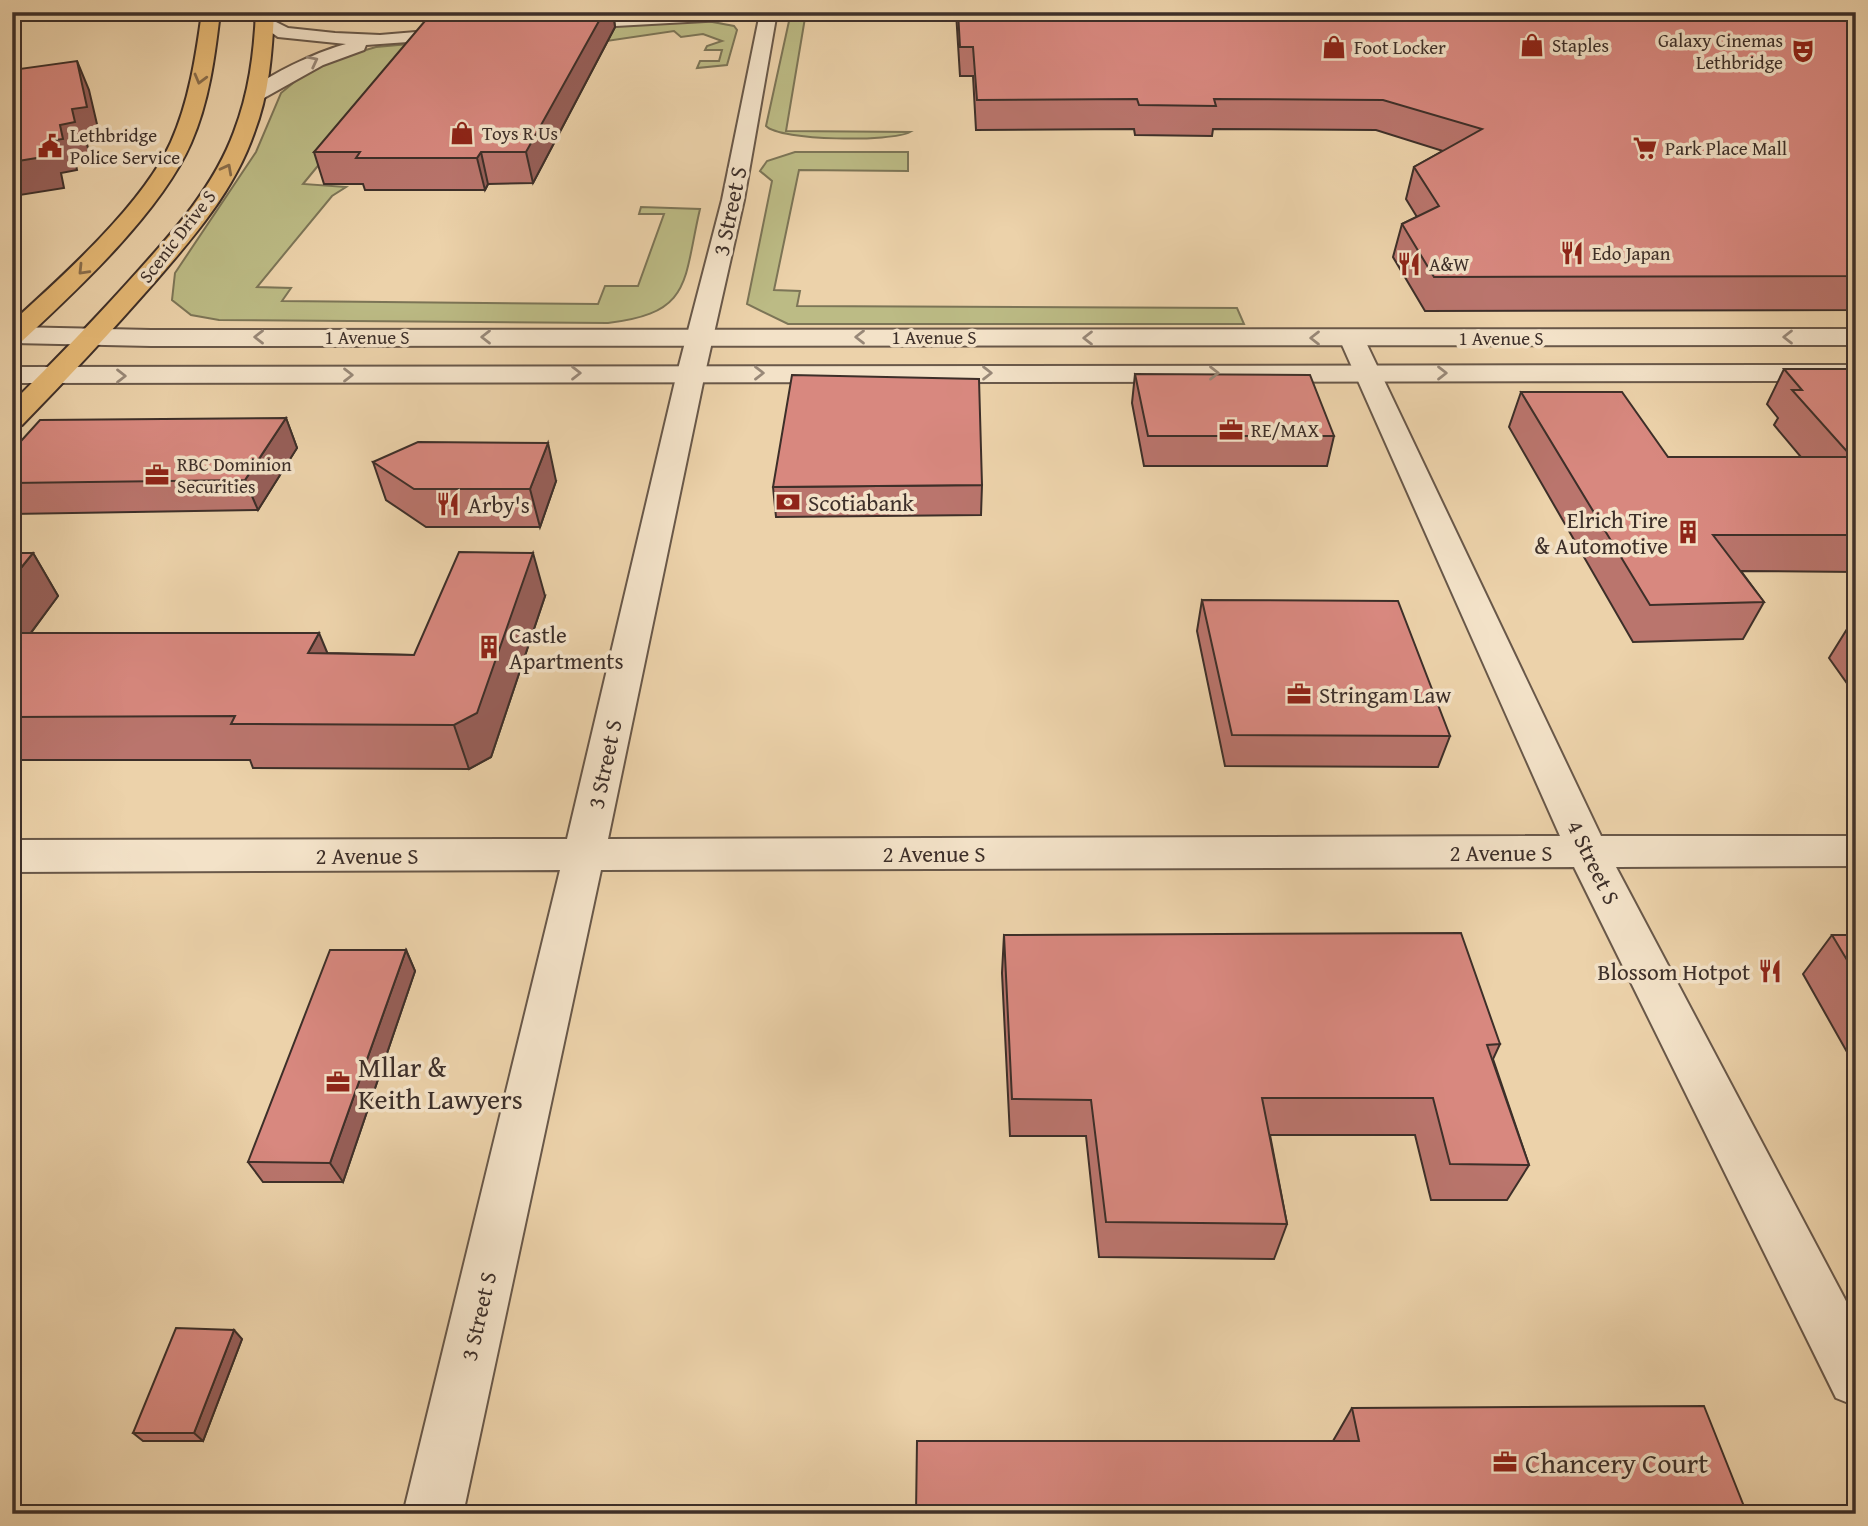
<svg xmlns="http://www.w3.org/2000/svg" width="1868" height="1526" viewBox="0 0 1868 1526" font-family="'Gentium Book Plus',serif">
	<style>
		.green { fill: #bcbb85; stroke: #7c7557; stroke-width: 2 }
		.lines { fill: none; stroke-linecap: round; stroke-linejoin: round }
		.minor-casing { stroke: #695849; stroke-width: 4 }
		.tertiary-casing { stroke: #695849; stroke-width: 4 }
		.primary-casing { stroke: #3d2f29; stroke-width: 4 }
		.minor { fill: #f3e2c8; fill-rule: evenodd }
		.tertiary { fill: #f3e2c8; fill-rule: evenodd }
		.primary { fill: #e6b975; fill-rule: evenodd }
		.wall { fill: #ba756d; stroke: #3d2f29; stroke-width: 2 }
		.shaded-wall { fill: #975f59; stroke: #3d2f29; stroke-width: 2 }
		.building { fill: #d8887f; stroke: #3d2f29; stroke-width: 2 }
		.oneway { stroke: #988878 }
		.oneway2 { stroke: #896d4b }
		.labels { text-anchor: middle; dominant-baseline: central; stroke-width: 7; stroke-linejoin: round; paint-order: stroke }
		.far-poi-label { font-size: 19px; fill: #3d2f29; stroke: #f3e2c8; text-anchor: start }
		.far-street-label { font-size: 19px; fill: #3d2f29; stroke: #f3e2c8 }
		.street-label { font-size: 23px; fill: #3d2f29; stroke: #f3e2c8 }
		.poi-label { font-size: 23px; fill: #3d2f29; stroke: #f3e2c8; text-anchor: start }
		.near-poi-label { font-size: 28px; fill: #3d2f29; stroke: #f3e2c8; text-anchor: start }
	</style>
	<rect width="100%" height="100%" fill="#ecd2aa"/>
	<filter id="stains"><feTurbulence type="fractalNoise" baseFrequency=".00286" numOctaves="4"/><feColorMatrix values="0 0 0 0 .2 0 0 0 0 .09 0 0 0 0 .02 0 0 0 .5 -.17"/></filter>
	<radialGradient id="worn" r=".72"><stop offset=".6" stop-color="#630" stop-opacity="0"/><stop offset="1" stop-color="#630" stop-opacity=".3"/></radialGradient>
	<path class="green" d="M 791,12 L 806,12 L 786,131 L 910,132 C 892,142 780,141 766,126 Z
		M 707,21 L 734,26 L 737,30 L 727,65 L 697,68 L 700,61 L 719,61 L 722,50 L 705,50 L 707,46 L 722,41 L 703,34 L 681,37 L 674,31 L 395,72 L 303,184 L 346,187 L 332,196 L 257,287 L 291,288 L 282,301 L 598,304 L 605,286 L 638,286 L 664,214 L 639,214 L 641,207 L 700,209 C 683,281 693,313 608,323 L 219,320 L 191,315 L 172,300 L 175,273 L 256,152 L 281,93 L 304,74 L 328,61 L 376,47 L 609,26 Z
		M 795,152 L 908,152 L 908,171 L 799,170 L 774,290 L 800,291 L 797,306 L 1237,308 L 1244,324 L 788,324 L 747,304 L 772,181 L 760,171 L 767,161 Z"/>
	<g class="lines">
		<g class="minor-casing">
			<path id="minor" d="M 674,12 L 777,12 L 744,200 L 705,373 L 608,839 L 1560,836 L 1339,338 L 1343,332 L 1352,330 L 1361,332 L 1601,836 L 1856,836 L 1856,866 L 1616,867 L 1856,1320 L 1856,1406 L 1836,1398 L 1574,867 L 601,870 L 463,1514 L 403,1514 L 560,870 L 12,872 L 12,840 L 567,839 L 677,373 L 722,200 L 759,18 L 562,29 L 553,24 L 562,19 Z
				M 264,16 L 288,28 L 335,33 L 380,35 L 464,28 L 473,33 L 464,38 L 366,45 L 364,50 L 323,65 L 255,103 L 245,97 C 261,76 320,51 346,44 L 278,37 L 255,21 Z"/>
		</g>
		<g class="tertiary-casing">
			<path id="tertiary" d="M 13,327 L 151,330 L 1856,329 L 1856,345 L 151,346 L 13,343 Z
				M 1856,365 L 1856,381 L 12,383 L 12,367 Z"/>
		</g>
		<g class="primary-casing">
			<path id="primary" d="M 202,12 L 220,12 C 215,56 209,102 191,143 C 161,212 77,290 21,342 L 12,344 L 12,322 C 63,276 143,204 171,142 C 189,102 196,56 202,12 Z
				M 256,12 L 274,12 C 272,54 269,94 254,133 C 234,191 193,238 153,284 C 111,332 67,379 22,425 L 12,428 L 12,403 C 55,360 97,317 138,271 C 175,230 214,186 234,132 C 249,93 254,54 256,12 Z"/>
		</g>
		<use href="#minor" class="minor"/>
		<use href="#tertiary" class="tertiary"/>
		<use href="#primary" class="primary"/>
	</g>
	<path class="wall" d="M 613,12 L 615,27 L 533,183 L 488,184 L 485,190 L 365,190 L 363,184 L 324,184 L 314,152 Z
		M 956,12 L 1856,12 L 1856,310 L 1425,311 L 1393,257 L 1402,224 L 1417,217 L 1406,199 L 1414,167 L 1443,151 L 1376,130 L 1213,129 L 1212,136 L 1135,135 L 1134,129 L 976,130 L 973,76 L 960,76 Z
		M 1784,369 L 1856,369 L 1856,572 L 1741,571 L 1764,602 L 1743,639 L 1633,642 L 1509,427 L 1521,392 L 1668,457 L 1801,457 L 1774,425 L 1778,418 L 1767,404 Z
		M 1135,374 L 1334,436 L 1327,466 L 1144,466 L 1132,403 Z
		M 286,418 L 297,448 L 258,510 L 12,514 L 12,451 Z
		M 373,462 L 556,481 L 540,527 L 426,527 L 386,500 Z
		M 982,485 L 981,515 L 776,517 L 773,487 Z
		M 12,553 L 33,553 L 58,596 L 31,633 L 327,653 L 414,655 L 545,596 L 491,757 L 469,769 L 253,768 L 250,760 L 21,760 L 17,766 L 12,766 Z
		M 1202,600 L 1450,736 L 1438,767 L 1225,766 L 1197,631 Z
		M 1852,621 L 1856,621 L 1856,696 L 1829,658 Z
		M 1004,935 L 1500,1044 L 1493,1059 L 1529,1165 L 1507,1200 L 1431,1200 L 1415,1135 L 1270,1135 L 1287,1224 L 1274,1259 L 1099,1257 L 1086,1136 L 1010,1136 L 1002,973 Z
		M 1832,935 L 1856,935 L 1856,1068 L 1803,974 Z
		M 406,950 L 415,971 L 343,1182 L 263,1182 L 248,1162 Z
		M 242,1339 L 203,1441 L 143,1441 L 133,1433 Z
		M 1352,1408 L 1747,1514 L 916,1513 L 1333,1441 Z"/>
	<path class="shaded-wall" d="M 446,12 L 614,12 L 613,12 L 615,27 L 533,183 L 526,152 L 449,26 Z
		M 77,61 L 89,90 L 100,137 L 86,139 L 89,153 L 74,156 L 77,170 L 61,173 L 64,188 L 13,196 L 16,214 L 12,215 L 12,162 L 60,125 L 72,109 Z
		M 481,152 L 488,184 L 485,190 L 477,158 Z
		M 286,418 L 297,448 L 258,510 L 245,480 Z
		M 548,443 L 556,481 L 540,527 L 530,489 Z
		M 33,553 L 58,596 L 12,658 L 12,579 Z
		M 533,553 L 545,596 L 491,757 L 469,769 L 454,725 Z
		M 319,633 L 337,676 L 308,653 Z
		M 12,747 L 21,760 L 17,766 L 12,758 Z
		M 406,950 L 415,971 L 343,1182 L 330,1163 Z
		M 234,1330 L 242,1339 L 203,1441 L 194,1433 Z"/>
	<path class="building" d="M 459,12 L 604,12 L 526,152 L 481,152 L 477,158 L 356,158 L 360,152 L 314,152 L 430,15 Z
		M 958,12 L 1856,12 L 1856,276 L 1434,277 L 1402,224 L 1439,206 L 1414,167 L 1482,129 L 1383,100 L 1214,99 L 1216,106 L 1139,105 L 1137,99 L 977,100 L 973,47 L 960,47 Z
		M 77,61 L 87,107 L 72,109 L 75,122 L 60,125 L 63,139 L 47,141 L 49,156 L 12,162 L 12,70 Z
		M 1784,369 L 1856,369 L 1856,535 L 1713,535 L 1764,602 L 1650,605 L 1521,392 L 1622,392 L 1668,457 L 1852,457 L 1792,390 L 1802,390 Z
		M 1135,374 L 1310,375 L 1334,436 L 1148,436 Z
		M 792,375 L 979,379 L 982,485 L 773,487 Z
		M 286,418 L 245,480 L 12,483 L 12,451 L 40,420 Z
		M 418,442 L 548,443 L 530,489 L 414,489 L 373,462 Z
		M 459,552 L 533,553 L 477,713 L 454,725 L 231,724 L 235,716 L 12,717 L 12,633 L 319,633 L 308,653 L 414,655 Z
		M 12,553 L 33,553 L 12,579 Z
		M 1202,600 L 1398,601 L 1450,736 L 1232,735 Z
		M 1461,933 L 1500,1044 L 1487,1045 L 1529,1165 L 1450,1164 L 1433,1098 L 1262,1098 L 1287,1224 L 1106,1222 L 1091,1100 L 1012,1099 L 1004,935 Z
		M 1832,935 L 1856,935 L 1856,975 Z
		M 330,950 L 406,950 L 330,1163 L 248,1162 Z
		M 176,1328 L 234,1330 L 194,1433 L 133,1433 Z
		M 1704,1406 L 1747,1514 L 866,1514 L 866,1512 L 916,1513 L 917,1441 L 1359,1441 L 1352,1408 Z"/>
	<defs><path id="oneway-chevron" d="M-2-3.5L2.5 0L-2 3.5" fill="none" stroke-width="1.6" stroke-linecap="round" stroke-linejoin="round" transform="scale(1.75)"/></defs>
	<g class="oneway">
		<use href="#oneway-chevron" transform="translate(313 61) rotate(-27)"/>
		<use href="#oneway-chevron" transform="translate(259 337) rotate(180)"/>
		<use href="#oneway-chevron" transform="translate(486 337) rotate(180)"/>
		<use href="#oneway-chevron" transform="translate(860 337) rotate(-180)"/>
		<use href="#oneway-chevron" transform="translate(1788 337) rotate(180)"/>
		<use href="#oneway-chevron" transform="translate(1088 338) rotate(-180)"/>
		<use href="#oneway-chevron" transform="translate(1315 338) rotate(-180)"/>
		<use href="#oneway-chevron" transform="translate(576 373)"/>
		<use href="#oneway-chevron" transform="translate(759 373)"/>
		<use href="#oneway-chevron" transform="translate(987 373)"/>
		<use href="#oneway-chevron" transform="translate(1214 373)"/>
		<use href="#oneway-chevron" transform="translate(1442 373)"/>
		<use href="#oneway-chevron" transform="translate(348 375)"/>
		<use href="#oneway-chevron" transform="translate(121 376)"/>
	</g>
	<g class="oneway2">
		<use href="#oneway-chevron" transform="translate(200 79) rotate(105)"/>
		<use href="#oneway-chevron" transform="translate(227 169) rotate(-62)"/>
		<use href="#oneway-chevron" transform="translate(83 270) rotate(134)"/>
	</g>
	<defs>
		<g id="shop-bare" transform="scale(1.89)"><path d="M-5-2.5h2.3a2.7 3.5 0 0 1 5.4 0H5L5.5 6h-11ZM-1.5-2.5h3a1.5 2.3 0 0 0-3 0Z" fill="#8f2418" stroke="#f3e2c8" stroke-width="2.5" paint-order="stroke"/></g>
		<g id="theatre-bare" transform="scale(1.89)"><path d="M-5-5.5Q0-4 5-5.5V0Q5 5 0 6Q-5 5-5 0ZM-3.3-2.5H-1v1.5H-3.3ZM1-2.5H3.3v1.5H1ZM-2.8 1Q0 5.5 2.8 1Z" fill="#8f2418" stroke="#f3e2c8" stroke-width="2.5" paint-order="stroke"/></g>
		<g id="civic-bare" transform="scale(1.89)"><path d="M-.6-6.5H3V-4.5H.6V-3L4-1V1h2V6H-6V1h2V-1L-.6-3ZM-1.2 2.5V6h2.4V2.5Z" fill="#8f2418" stroke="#f3e2c8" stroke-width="2.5" paint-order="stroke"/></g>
		<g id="supermarket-bare" transform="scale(1.89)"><path d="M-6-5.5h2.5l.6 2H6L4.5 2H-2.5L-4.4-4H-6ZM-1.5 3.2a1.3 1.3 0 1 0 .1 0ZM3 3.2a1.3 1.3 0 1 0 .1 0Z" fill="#8f2418" stroke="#f3e2c8" stroke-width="2.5" paint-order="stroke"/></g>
		<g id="restaurant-bare" transform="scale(1.89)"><path d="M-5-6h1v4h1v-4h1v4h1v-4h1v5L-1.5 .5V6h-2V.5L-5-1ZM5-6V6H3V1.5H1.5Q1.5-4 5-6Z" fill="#8f2418" stroke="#f3e2c8" stroke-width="2.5" paint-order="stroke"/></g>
		<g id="office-bare" transform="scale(1.89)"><path d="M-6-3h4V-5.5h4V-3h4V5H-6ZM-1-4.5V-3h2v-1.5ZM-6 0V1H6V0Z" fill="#8f2418" stroke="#f3e2c8" stroke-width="2.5" paint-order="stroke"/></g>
		<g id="bank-bare" transform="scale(1.89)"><path d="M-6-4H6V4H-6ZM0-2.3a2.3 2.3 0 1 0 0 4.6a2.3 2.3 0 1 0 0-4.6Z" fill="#8f2418" stroke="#f3e2c8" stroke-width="2.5" paint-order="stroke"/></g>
		<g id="building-bare" transform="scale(1.89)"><path d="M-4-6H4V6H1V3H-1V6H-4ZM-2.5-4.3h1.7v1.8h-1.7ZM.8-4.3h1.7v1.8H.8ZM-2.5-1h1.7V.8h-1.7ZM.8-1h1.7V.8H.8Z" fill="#8f2418" stroke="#f3e2c8" stroke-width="2.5" paint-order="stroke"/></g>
	</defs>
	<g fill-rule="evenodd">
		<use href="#shop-bare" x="1532" y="45"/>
		<use href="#shop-bare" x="1334" y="47"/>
		<use href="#theatre-bare" x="1803" y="51"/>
		<use href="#shop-bare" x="462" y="133"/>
		<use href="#civic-bare" x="50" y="146"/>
		<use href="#supermarket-bare" x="1645" y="148"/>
		<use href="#restaurant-bare" x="1572" y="253"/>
		<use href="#restaurant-bare" x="1409" y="264"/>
		<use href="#office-bare" x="1231" y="430"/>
		<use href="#office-bare" x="157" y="475"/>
		<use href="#bank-bare" x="788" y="502"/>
		<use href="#restaurant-bare" x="448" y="504"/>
		<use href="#building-bare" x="1688" y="532"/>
		<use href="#building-bare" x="489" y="647"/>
		<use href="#office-bare" x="1299" y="694"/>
		<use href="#restaurant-bare" x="1770" y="971"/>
		<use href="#office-bare" x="338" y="1082"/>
		<use href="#office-bare" x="1505" y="1462"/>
	</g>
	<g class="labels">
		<g class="far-poi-label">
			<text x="1783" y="40" text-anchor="end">Galaxy Cinemas<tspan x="1783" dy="22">Lethbridge</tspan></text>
			<text x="1552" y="45">Staples</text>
			<text x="1354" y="47">Foot Locker</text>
			<text x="482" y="133">Toys R Us</text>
			<text x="70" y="135">Lethbridge<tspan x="70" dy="22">Police Service</tspan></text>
			<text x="1665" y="148">Park Place Mall</text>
			<text x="1592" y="253">Edo Japan</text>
			<text x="1429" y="264">A&amp;W</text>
			<text x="1251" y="430">RE/MAX</text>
			<text x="177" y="464">RBC Dominion<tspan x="177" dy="22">Securities</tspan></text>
		</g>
		<g class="far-street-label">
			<text transform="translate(177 236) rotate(-52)">Scenic Drive S</text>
			<text x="367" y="337">1 Avenue S</text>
			<text x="934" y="337">1 Avenue S</text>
			<text x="1501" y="338">1 Avenue S</text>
		</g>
		<g class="street-label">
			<text transform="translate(729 211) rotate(-78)">3 Street S</text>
			<text transform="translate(604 764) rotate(-78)">3 Street S</text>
			<text x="1501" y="852">2 Avenue S</text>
			<text x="934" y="853">2 Avenue S</text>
			<text x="367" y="855">2 Avenue S</text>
			<text transform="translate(1594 862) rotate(64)">4 Street S</text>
			<text transform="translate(478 1316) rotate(-77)">3 Street S</text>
		</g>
		<g class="poi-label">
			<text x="808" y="502">Scotiabank</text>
			<text x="468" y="504">Arby's</text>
			<text x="1668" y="519" text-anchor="end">Elrich Tire<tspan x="1668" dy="26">&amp; Automotive</tspan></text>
			<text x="509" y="634">Castle<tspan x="509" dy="26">Apartments</tspan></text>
			<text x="1319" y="694">Stringam Law</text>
			<text x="1750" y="971" text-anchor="end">Blossom Hotpot</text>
		</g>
		<g class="near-poi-label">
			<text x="358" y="1066">Mllar &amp;<tspan x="358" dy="32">Keith Lawyers</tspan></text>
			<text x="1525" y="1462">Chancery Court</text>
		</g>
	</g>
	<rect width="1868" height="1526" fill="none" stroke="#ecd2aa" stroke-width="42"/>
	<rect x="14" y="14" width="1840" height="1498" fill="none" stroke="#3d2f29" stroke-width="3.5"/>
	<rect x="21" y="21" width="1826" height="1484" fill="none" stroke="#3d2f29" stroke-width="2"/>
	<rect width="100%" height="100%" filter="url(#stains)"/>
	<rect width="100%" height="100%" fill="url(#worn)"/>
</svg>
